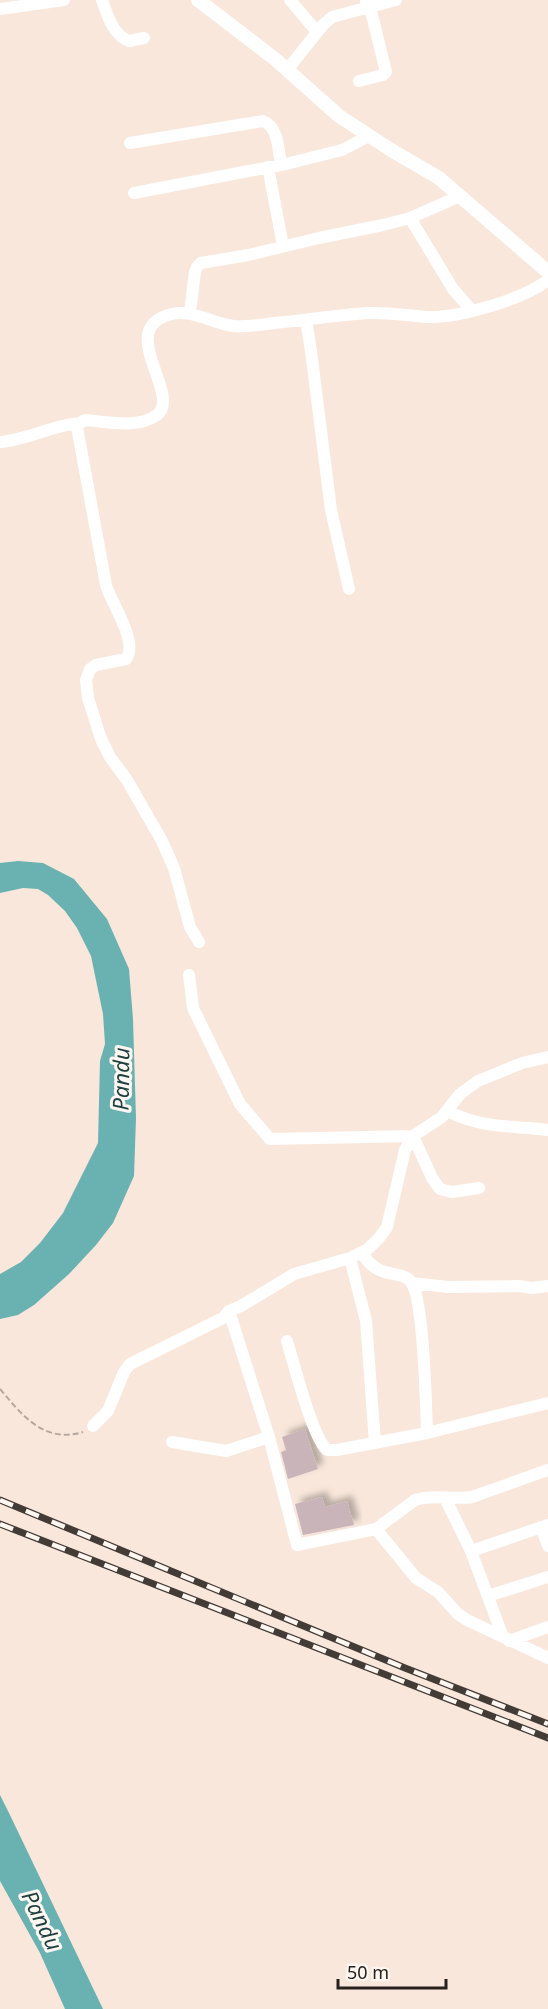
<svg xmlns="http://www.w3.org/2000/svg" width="548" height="2009" viewBox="0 0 548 2009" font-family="'Noto Sans',sans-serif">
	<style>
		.water { fill: #6ab2b2 }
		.building { fill: #c9b4ba; filter: url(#shadow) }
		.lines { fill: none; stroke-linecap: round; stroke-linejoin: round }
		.path { stroke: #b7a89f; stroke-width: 2; stroke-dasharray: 6 3; stroke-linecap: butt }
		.minor { stroke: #fff; stroke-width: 12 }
		.tertiary { stroke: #fff; stroke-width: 14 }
		.rail-casing { stroke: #433b36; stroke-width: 7 }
		.rail { stroke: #fdf6f1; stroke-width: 4.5; stroke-dasharray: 14; stroke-linecap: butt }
		.labels { text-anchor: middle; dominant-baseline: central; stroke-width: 6; stroke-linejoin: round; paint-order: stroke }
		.water-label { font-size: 22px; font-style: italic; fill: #1c3f40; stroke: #fdf6f1 }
	</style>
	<defs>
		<filter id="shadow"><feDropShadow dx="5.5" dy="-5.5" stdDeviation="3" flood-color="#0004"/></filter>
	</defs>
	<rect width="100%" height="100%" fill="#f9e7db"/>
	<path class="water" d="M 18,861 L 43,863 L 74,879 L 107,919 L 129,969 L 133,1019 L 136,1118 L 134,1176 L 113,1223 L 96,1245 L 69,1274 L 34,1305 L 18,1315 L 0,1319 L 0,1274 L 21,1262 L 40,1243 L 63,1213 L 98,1143 L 100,1061 L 105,1044 L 103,1014 L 91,956 L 77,928 L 65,911 L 48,895 L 38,889 L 23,888 L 0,893 L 0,863 Z
		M 0,1795 L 9,1813 L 103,2009 L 65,2009 L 40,1953 L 0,1881 Z"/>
	<path class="building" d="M 305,1429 L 318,1469 L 288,1479 L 281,1452 L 286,1450 L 282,1437 Z
		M 322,1497 L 325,1507 L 347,1501 L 354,1525 L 303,1535 L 295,1504 Z"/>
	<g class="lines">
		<path class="path" d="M 0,1389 C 22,1415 44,1444 83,1432"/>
		<path class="minor" d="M 102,0 C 107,15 113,35 129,41 L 144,38
			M 290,0 L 317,32
			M 0,9 L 64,0
			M 287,70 L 323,25 L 332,17 L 396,0
			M 359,81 L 383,75 L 386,72 L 370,7 L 366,1
			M 130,143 L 263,121 C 279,127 278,150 281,165
			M 268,167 L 283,246
			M 134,193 L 286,164 L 342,150 L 369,136
			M 410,218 L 453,289 L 472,311
			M 190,313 L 195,272 L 197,267 L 201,263 L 248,255 L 319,238 L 383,225 L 410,218 L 460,196
			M 306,320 L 311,351 L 331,510 L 349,589
			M 0,442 C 28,440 52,425 80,423
			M 199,942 L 190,927 L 174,868 L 162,841 L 127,780 L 110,757 L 101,739 L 88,698 L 86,680 L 90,669 L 96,665 L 126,659 C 139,642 111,603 106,585 L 77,427 L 80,423 L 85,420 C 107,422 138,429 157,415 C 183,394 113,328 172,314 C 194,309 212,324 234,326 C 247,327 261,325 274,323 C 306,320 338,315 369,313 C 389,312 409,316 428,317 C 459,318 524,299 548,280
			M 189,975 L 193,1008 L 240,1104 L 270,1139 L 413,1136 L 432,1178 L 440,1189 L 452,1192 L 479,1188
			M 448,1111 C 479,1128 513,1126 548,1130
			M 362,1253 C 378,1281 402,1269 411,1282 C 424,1299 426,1407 427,1433
			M 350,1258 L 366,1321 L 375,1443
			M 412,1283 L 448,1287 L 519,1286 L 532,1288 L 548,1286
			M 229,1311 L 269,1437 L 297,1545 L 376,1529 L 415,1500 C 434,1494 453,1500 472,1497 L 548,1470
			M 287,1341 C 294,1363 312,1437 327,1450 L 337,1450 L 427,1433 L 548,1403
			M 93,1426 L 108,1411 L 124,1372 L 130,1364 L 223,1318 L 229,1311 L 241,1306 L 294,1274 L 350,1258 L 368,1249 L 379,1238 L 387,1227 L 405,1150 L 413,1136 L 442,1117 L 460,1094 L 478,1081 L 522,1063 L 548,1057
			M 172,1442 L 226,1451 L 269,1437
			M 445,1498 L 471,1551 L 503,1637
			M 541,1527 L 548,1546
			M 376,1529 L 416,1578 L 438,1592 L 458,1614 L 467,1620 L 548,1658
			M 471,1551 L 548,1525
			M 488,1596 L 548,1577
			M 509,1641 L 548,1627"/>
		<path class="tertiary" d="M 198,0 L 275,59 L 339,116 L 391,150 L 439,178 L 548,272"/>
		<g class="rail-casing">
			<path id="rail" d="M 0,1500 L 405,1668 L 548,1724
				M 0,1524 L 548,1738"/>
		</g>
		<use href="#rail" class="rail"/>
	</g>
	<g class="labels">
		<g class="water-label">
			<text transform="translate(120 1079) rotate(-89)">Pandu</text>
			<text transform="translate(43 1920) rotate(64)">Pandu</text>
		</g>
	</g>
	<path d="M338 1979v9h108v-9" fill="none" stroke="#27211d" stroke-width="3"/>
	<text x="347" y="1979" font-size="18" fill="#27211d" stroke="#fdf6f1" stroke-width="4.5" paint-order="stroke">50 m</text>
</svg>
